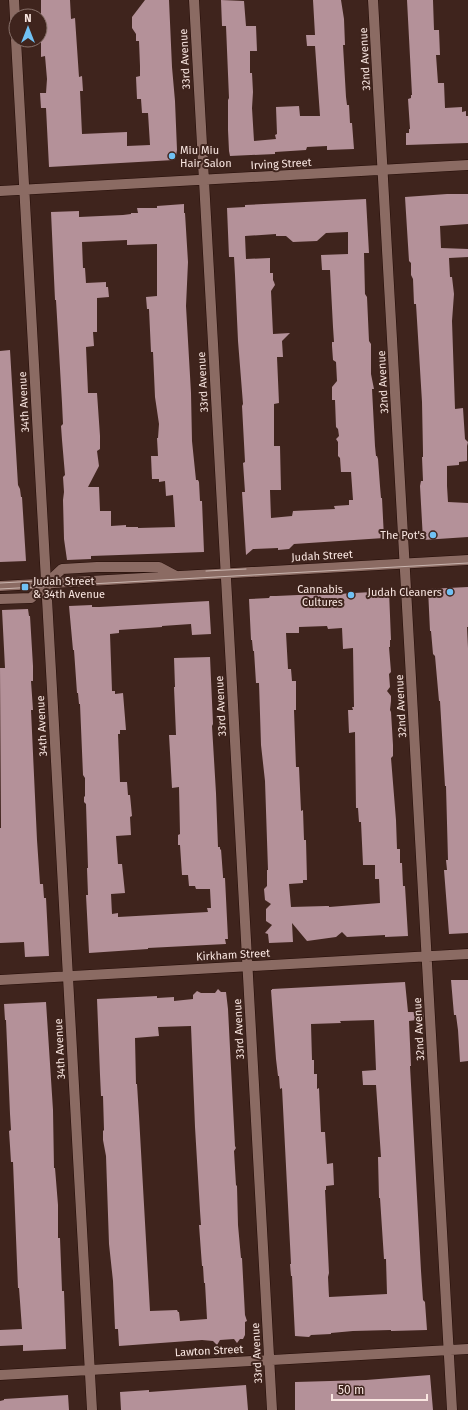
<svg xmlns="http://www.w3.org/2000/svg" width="468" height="1410" viewBox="0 0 468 1410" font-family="'Fira Sans',sans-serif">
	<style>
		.building { fill: #b49199; fill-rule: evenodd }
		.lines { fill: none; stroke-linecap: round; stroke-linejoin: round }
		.street-casing { stroke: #240c07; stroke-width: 11 }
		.secondary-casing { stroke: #240c07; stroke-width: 11 }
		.street { stroke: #8b6b63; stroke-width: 10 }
		.secondary { stroke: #8b6b63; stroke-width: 10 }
		.tram { stroke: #c9b4ae; stroke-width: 1 }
		.poi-dot { fill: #70c1f4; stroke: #3f241d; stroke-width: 1.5 }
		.labels { text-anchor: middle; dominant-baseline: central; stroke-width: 4; stroke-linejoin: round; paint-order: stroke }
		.street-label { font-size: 11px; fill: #f9e6e1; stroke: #3f241d }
		.poi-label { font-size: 11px; fill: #f9e6e1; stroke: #3f241d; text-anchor: end }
	</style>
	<rect width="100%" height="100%" fill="#3f241d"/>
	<path class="building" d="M 41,0 L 70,0 L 71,19 L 75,18 L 79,77 L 82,76 L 83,91 L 80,91 L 82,134 L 127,132 L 127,146 L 150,145 L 148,113 L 142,113 L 141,99 L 137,99 L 136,77 L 140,76 L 140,66 L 139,41 L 136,41 L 136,34 L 132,28 L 132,17 L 145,0 L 169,0 L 172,67 L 175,101 L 177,150 L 176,156 L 174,160 L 49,167 L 46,108 L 41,108 L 40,93 L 46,93 L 47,79 L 45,56 L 41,57 Z
		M 221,0 L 244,1 L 246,26 L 256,26 L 257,51 L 250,51 L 250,73 L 252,73 L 253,92 L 252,108 L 254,141 L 276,139 L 275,135 L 277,134 L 276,107 L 299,106 L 300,116 L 320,116 L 315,46 L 307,46 L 306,35 L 315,35 L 313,0 L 341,0 L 344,19 L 345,45 L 343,45 L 346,97 L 347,105 L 349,105 L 350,123 L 352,123 L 354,149 L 327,150 L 327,146 L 307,147 L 306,150 L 275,152 L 275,154 L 230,156 L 229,151 L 228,130 L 228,100 L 229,98 L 226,26 L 222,26 Z
		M 407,0 L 433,0 L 434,30 L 439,30 L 440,55 L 436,55 L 438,83 L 444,83 L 445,108 L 462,107 L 462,112 L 466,111 L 466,116 L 468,116 L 468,143 L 406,145 L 406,133 L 409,133 L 409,129 L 410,129 L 408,99 L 411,98 L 411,95 L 412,95 Z
		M 447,194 L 468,194 L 468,224 L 440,226 L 441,248 L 468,249 L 468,257 L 449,258 L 450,277 L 452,277 L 454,294 L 452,321 L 455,409 L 463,408 L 465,439 L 468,442 L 467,446 L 467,461 L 459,462 L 459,465 L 447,466 L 447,486 L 448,502 L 468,503 L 468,537 L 423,540 L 420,486 L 421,481 L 423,481 L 422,457 L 423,457 L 423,453 L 422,402 L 416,304 L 414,304 L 413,279 L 411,275 L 411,263 L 409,261 L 405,197 Z
		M 366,199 L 369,253 L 364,253 L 365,294 L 367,297 L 369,341 L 371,344 L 371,374 L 374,389 L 372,389 L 375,446 L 376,456 L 377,456 L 378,459 L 380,486 L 381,498 L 382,498 L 384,538 L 294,544 L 289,549 L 278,550 L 278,548 L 253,549 L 246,555 L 242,492 L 245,492 L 243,463 L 245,462 L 242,406 L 243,404 L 238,341 L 235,275 L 234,257 L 229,257 L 227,208 L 245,207 L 245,205 ZM 348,232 L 348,254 L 321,255 L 322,270 L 330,270 L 333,327 L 334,342 L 332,342 L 332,346 L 333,360 L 336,362 L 337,381 L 332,387 L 332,400 L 335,400 L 336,427 L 338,429 L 339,436 L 336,439 L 338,442 L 338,456 L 340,458 L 341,472 L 351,472 L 353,500 L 349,500 L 349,505 L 334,506 L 335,509 L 293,511 L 292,516 L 271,518 L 270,490 L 281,490 L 280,446 L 274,446 L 274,404 L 279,403 L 277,357 L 283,357 L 282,341 L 290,333 L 273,334 L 271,291 L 275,285 L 274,282 L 273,280 L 273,273 L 270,273 L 270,258 L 246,259 L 245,236 L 276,234 L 276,236 L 286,236 L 293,242 L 317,241 L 326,233 Z
		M 184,204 L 184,213 L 185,213 L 188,262 L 186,306 L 191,393 L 192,441 L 196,480 L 198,480 L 199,482 L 200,501 L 202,501 L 204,552 L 91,556 L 91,559 L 67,560 L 64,539 L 63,500 L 64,492 L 63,477 L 65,475 L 62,440 L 61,426 L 63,424 L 62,403 L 56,300 L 55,300 L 51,212 L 79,211 L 79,217 L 123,215 L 131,214 L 131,213 L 138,213 L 137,208 L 157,208 L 157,206 ZM 127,240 L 127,245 L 157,244 L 157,296 L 146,297 L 147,309 L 149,309 L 151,352 L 153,352 L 155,397 L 159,424 L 158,438 L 157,438 L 158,456 L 151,456 L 152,479 L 159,479 L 159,482 L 165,481 L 166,496 L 173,495 L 175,527 L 138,528 L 138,527 L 126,527 L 126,525 L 111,526 L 111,511 L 100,511 L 99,487 L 88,487 L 99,466 L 97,451 L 100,449 L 100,436 L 97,393 L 88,393 L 86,347 L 94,346 L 93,332 L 97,332 L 97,298 L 109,297 L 108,287 L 106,287 L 106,282 L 86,283 L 85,268 L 83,268 L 82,242 Z
		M 10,350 L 18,485 L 20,489 L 21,497 L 22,497 L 26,561 L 0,562 L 0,351 Z
		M 468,587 L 468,627 L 467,627 L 468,648 L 468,933 L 449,934 L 444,870 L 447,870 L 446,860 L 448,860 L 446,786 L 445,786 L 440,701 L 439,701 L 435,656 L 433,654 L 431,631 L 430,631 L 428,589 Z
		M 389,591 L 391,640 L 390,640 L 390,647 L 389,647 L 391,672 L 389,674 L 390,687 L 387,691 L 391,696 L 391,701 L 390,710 L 391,712 L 393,745 L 393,756 L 391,758 L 396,820 L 397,849 L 400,849 L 400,863 L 402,863 L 403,886 L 405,886 L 408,936 L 385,937 L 385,935 L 347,937 L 342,932 L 336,937 L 307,941 L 292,923 L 293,942 L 269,943 L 268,934 L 265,933 L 272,925 L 266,921 L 266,909 L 271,904 L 265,900 L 264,889 L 267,886 L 267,870 L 268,870 L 265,781 L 261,745 L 259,683 L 256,683 L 254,651 L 253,651 L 252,640 L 251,640 L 249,599 L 269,598 L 270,596 L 276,596 L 320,594 L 320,595 ZM 327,626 L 328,629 L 342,628 L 343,649 L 353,648 L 354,707 L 352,707 L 353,710 L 348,710 L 349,733 L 355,732 L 356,808 L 358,808 L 359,822 L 361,822 L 363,865 L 375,865 L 375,879 L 379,879 L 380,903 L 329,907 L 329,906 L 326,906 L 291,907 L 289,884 L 303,883 L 303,880 L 307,880 L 306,840 L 304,840 L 303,810 L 301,811 L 299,767 L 296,767 L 294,710 L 296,710 L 296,681 L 292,681 L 291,669 L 288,669 L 286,633 L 299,633 L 299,627 Z
		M 209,601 L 211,634 L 192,635 L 191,624 L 162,626 L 162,627 L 119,630 L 119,633 L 110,634 L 112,691 L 115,691 L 115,694 L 123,693 L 126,730 L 120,730 L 120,734 L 118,734 L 120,782 L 127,782 L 128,795 L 130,795 L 132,816 L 130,817 L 131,835 L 116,836 L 118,864 L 122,864 L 125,893 L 111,894 L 112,914 L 118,913 L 118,917 L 208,912 L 207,908 L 211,908 L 210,889 L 196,889 L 195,886 L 189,886 L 188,875 L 182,875 L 180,845 L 178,845 L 178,835 L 180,834 L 179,787 L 172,788 L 169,735 L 176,735 L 174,687 L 175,687 L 174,658 L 210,657 L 213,724 L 212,726 L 216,793 L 218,847 L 220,847 L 220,850 L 221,849 L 223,876 L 223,878 L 225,878 L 228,939 L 225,939 L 226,944 L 148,948 L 148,949 L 89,953 L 86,895 L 88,895 L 87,868 L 88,868 L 86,804 L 84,802 L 84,797 L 85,796 L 85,778 L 83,775 L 80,704 L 79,704 L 78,693 L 77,693 L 74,650 L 73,650 L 69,606 L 92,605 L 92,607 L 99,607 Z
		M 28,609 L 29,616 L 30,616 L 33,666 L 33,681 L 31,681 L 33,710 L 31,710 L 37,840 L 40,884 L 43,884 L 44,898 L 46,898 L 49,956 L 25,957 L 24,942 L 0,943 L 0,828 L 1,828 L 0,668 L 5,668 L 2,610 Z
		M 451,980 L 468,980 L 468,1061 L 460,1062 L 458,1030 L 456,1015 L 454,1015 Z
		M 405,982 L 408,1012 L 423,1012 L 424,1019 L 409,1021 L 411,1066 L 410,1066 L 421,1271 L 423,1300 L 425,1302 L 427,1330 L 391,1331 L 391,1330 L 353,1331 L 331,1333 L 331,1334 L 311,1335 L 309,1337 L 295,1336 L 292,1276 L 291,1276 L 290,1264 L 291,1264 L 282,1088 L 280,1089 L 279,1076 L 278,1076 L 276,1059 L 271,990 L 272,990 L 272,989 ZM 374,1020 L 376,1070 L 362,1071 L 363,1085 L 376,1085 L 381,1157 L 378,1157 L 379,1198 L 380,1198 L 384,1259 L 386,1259 L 387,1294 L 329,1297 L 328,1277 L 329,1273 L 325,1190 L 326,1190 L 326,1186 L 334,1185 L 333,1163 L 327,1164 L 325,1132 L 321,1132 L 319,1088 L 317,1089 L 317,1074 L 314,1074 L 314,1060 L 312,1060 L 311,1024 L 341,1023 L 340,1021 Z
		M 218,989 L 221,992 L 226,992 L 228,1009 L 235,1146 L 236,1148 L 234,1151 L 236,1185 L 237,1186 L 238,1225 L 241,1258 L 242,1258 L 245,1315 L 247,1321 L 245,1322 L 245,1335 L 243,1339 L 240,1339 L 237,1343 L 234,1339 L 220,1340 L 217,1345 L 213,1341 L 202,1340 L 119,1346 L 118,1329 L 115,1329 L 113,1281 L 109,1244 L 106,1156 L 103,1140 L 103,1131 L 104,1130 L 103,1096 L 101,1096 L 100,1075 L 97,999 L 157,996 L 157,998 L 174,997 L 174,1001 L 193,999 L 193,995 L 197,991 L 201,993 L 215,993 ZM 191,1026 L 195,1127 L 200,1211 L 201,1225 L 199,1225 L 202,1266 L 203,1266 L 204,1283 L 205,1283 L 207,1319 L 180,1321 L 179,1312 L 178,1312 L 177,1310 L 150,1311 L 139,1116 L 137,1084 L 136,1084 L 135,1038 L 159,1036 L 158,1027 Z
		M 46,1002 L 53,1110 L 54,1168 L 55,1168 L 58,1205 L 58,1238 L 60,1238 L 62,1291 L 64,1291 L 66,1349 L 23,1351 L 23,1345 L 0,1346 L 0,1330 L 22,1329 L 19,1288 L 18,1288 L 13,1162 L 11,1162 L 10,1146 L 9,1131 L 11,1130 L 10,1114 L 6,1020 L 5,1020 L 4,1004 Z
		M 430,1375 L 433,1410 L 295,1410 L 295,1382 L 366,1380 Z
		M 246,1385 L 248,1410 L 121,1410 L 120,1392 L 149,1390 L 149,1392 Z
		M 68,1395 L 69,1410 L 0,1410 L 0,1401 L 4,1400 L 4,1399 Z"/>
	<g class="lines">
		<g class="street-casing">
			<path id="street" d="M 14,0 L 16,36
				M 194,0 L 272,1410
				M 373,0 L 452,1410
				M 16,40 L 92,1410
				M 0,191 L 468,165
				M 0,980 L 468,954
				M 0,1375 L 468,1349"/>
		</g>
		<g class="secondary-casing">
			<path id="secondary" d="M 0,586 L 468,560
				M 0,599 L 31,598 L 62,569 L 97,567 L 159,567 L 176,576"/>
		</g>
		<use href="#street" class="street"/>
		<use href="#secondary" class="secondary"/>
		<path class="tram" d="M 206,571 L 246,569
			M 0,583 L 93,578
			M 0,589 L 468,563"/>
	</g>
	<g class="poi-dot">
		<circle cx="172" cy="156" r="4"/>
		<circle cx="433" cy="535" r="4"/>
		<rect x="21" y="583" width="8" height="8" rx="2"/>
		<circle cx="450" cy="592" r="4"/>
		<circle cx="351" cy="595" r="4"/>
	</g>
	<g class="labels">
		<g class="street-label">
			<text transform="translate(185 59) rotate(-93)">33rd Avenue</text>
			<text transform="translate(365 59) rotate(-93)">32nd Avenue</text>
			<text transform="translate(281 164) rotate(-3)">Irving Street</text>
			<text transform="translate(203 382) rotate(-93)">33rd Avenue</text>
			<text transform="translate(383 382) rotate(-93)">32nd Avenue</text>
			<text transform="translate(24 402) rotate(-93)">34th Avenue</text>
			<text transform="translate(322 556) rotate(-3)">Judah Street</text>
			<text transform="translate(221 706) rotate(-93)">33rd Avenue</text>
			<text transform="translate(401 706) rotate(-93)">32nd Avenue</text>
			<text transform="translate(42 726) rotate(-93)">34th Avenue</text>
			<text transform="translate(233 955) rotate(-3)">Kirkham Street</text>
			<text transform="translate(239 1029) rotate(-93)">33rd Avenue</text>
			<text transform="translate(419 1029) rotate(-93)">32nd Avenue</text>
			<text transform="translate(60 1049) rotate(-93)">34th Avenue</text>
			<text transform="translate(209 1351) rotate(-3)">Lawton Street</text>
			<text transform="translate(257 1353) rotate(-93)">33rd Avenue</text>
		</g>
		<g class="poi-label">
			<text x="180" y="150" text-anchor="start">Miu Miu<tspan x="180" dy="13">Hair Salon</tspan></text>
			<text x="425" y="535">The Pot's</text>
			<text x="33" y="581" text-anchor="start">Judah Street<tspan x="33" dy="13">&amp; 34th Avenue</tspan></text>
			<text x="343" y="589">Cannabis<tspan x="343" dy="13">Cultures</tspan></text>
			<text x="442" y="592">Judah Cleaners</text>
		</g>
	</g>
	<g transform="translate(28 28)"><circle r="19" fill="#3f241d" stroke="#89726b"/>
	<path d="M0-3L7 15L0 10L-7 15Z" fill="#70c1f4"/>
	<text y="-6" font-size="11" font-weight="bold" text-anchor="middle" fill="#f9e6e1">N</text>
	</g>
	<path d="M332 1394v6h95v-6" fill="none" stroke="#f9e6e1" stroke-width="2"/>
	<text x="338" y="1394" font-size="12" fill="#f9e6e1" stroke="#3f241d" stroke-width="3" paint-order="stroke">50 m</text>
</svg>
